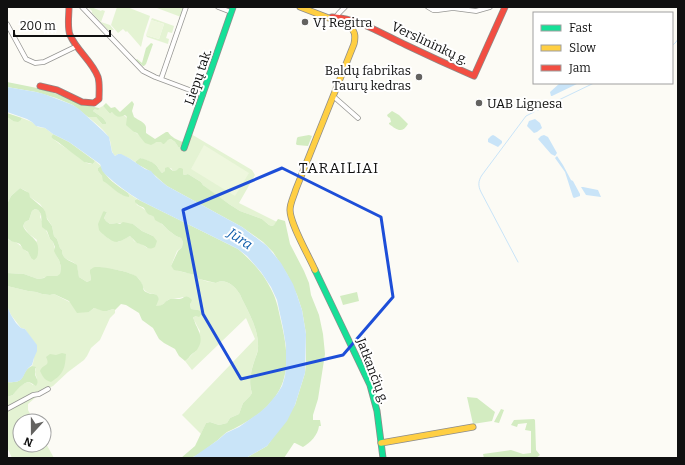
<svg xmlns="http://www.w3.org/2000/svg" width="685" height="465" viewBox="0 0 685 465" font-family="Bitter,serif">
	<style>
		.green { fill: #e4f3d3; fill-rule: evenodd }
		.forest { fill: #d3ecc1 }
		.pitch { fill: #eef7de }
		.water { fill: #c9e4f8 }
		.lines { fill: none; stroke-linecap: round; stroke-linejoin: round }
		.stream { stroke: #c9e4f8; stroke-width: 1 }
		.street-casing { stroke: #969693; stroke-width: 5.5 }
		.fast-casing { stroke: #8d8c8a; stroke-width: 7 }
		.slow-casing { stroke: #8d8c8a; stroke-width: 7 }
		.jam-casing { stroke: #8d8c8a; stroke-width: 7 }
		.street { stroke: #fffefe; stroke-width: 4 }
		.fast { stroke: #16e098; stroke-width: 5.5 }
		.slow { stroke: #ffcf43; stroke-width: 5.5 }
		.jam { stroke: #f24e42; stroke-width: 5.5 }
		.marked { fill: none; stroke: #1d4ed8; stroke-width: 3; stroke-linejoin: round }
		.poi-dot { fill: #636260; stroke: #fff; stroke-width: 1.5 }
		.labels { text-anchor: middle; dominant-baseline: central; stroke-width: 4; stroke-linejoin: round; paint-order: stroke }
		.poi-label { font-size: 13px; fill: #101010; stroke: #fff; text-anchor: start }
		.street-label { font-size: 13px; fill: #101010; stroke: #fff }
		.water-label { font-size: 14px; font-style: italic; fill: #0f5cab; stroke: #fff }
		.quarter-label { font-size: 15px; letter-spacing: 1px; fill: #101010; stroke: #fff }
	</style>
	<rect width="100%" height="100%" fill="#fcfbf5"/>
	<path class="green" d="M 86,7 L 91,7 L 101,11 L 102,10 L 105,11 L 101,22 L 110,25 L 114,30 L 108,30 L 92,13 L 92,11 L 89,8 L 87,8 Z
		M 117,7 L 127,7 L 150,16 L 144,34 L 141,47 L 127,31 L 126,32 L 123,29 L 118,33 L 111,25 Z
		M 157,7 L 185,7 L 181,17 L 157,8 Z
		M 152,18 L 174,26 L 172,33 L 168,32 L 166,38 L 169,39 L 168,44 L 147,37 L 146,35 L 159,39 L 164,24 L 151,20 Z
		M 103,106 L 110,114 L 112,112 C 129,116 127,116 134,132 C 138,133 138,136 142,137 C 151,141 162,143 171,139 L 175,142 L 179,148 L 180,147 L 183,142 L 188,144 L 191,134 L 252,170 L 255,175 L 239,203 L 277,222 L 274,225 L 272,226 L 269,225 L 262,219 L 240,211 L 229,204 L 212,192 L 203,185 L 201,182 L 188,174 L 184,175 L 177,170 L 173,171 L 171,168 L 162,173 C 159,170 158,167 156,165 C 151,161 145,160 140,158 L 135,162 L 129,158 L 118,154 L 115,156 C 110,151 112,144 109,138 C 105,130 95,123 88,117 L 94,116 L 96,117 L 102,124 L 106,122 L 103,118 L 93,111 L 95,109 L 99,109 L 99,108 Z
		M 7,117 L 13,121 L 21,120 L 22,118 L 32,122 L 38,127 L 45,128 L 53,134 L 51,137 C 55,141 64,147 69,150 C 75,154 80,160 87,163 C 90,164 90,164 93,164 L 95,161 L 101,166 L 98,168 L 98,171 L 102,176 L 106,182 L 115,190 L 122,195 L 129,195 L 128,193 L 137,199 L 135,200 L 137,205 L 141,207 L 152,215 L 168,230 L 176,236 L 181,238 L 183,242 L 182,247 L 177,251 L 171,266 C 177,272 184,272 192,274 C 195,275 197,278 200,279 C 204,281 211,282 216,283 C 224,278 234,285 239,293 C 241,295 241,298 243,301 C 250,315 259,331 258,348 C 258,351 256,356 255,359 C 251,370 248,382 252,393 L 250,396 L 243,403 L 239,414 L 230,418 L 227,423 L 219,425 L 210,422 L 206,423 L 201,434 L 182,415 L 255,339 L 246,318 L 192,370 L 185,361 C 190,358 191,354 196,351 L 200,331 C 197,327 196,322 193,319 L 194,317 L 196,316 L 198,310 L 191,309 L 190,305 L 191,303 L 183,297 C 178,299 174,297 170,299 C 163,302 165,307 155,306 L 159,299 L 155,294 C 138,293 146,282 135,276 C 126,270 107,268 97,267 L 90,273 L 91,280 L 87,282 L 79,277 C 78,274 78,270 77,267 C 74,258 62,263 62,250 L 60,248 L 57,239 L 54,236 L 52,226 L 45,215 L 45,211 L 40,204 L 30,197 L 26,191 L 20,188 L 11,196 L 7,204 ZM 104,211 L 107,212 L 104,218 L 106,221 L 110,224 L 117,223 L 133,224 L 142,231 L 153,236 L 147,248 L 142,244 L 140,244 L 134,241 L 132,237 L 130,236 L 118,242 L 109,239 L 103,234 Z
		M 35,209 L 38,210 L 41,214 L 40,217 L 50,239 L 53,242 L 57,257 L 59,260 L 61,267 L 60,275 L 57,276 L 52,276 L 38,279 L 24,274 L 7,273 L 7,237 L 9,240 C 18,243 16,242 23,248 C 27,253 28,250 31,258 L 37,240 L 29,234 L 23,226 L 25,222 L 29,220 L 32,211 Z
		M 7,286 L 28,291 L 36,292 L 42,294 L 50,295 L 54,294 L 89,312 L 94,308 L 107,311 L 113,309 L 115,310 L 115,313 L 110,318 L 100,340 L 91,348 L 87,356 L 84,360 L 68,372 L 53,386 L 43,391 L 28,404 L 28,410 L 34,421 L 20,421 L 20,445 L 44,445 L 44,440 L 54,458 L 12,458 L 7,447 L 7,397 L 13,395 C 16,389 23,383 29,382 L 33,385 L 37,379 L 35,372 L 36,368 L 32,366 L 33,363 L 34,358 L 28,334 L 25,329 L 21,328 L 11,315 L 7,306 Z"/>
	<path class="forest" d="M 151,43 L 153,44 L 146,64 L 144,66 L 143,66 L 136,60 L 137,59 L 142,63 L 146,48 Z
		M 7,82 L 42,89 L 71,99 L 80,104 L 99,108 L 99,109 L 98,110 L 95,109 L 93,111 L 103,118 L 106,122 L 106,124 L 102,124 L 96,117 L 88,117 L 73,105 L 56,98 L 36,92 L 7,87 Z
		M 132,101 L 134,104 L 132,111 L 134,117 C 138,120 145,122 146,127 C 146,129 146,131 146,133 L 155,139 L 166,132 L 168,132 C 171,137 177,140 183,142 L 180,147 L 179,148 L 175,142 L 171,139 L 168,140 L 164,144 L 163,144 L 161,142 L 156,142 L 155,143 L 151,145 L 145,143 L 137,133 L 134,132 L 126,125 L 127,117 L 125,115 C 119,118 116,117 112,112 L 110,114 L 103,106 L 106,103 L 111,108 L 115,107 L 120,112 Z
		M 392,111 L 399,115 L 408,124 C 402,134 397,130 389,124 L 389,123 L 391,122 L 390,118 L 388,117 L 387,115 Z
		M 7,113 L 22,118 L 21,120 L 18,122 L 13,121 L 7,117 Z
		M 53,134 L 69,142 L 95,161 L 93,164 L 84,162 L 58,142 L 53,139 L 51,137 Z
		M 309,135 L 312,136 L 308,146 L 297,145 L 296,144 L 297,138 L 298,137 Z
		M 140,158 C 145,159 151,161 156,165 C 158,167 159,170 162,173 L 165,171 L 165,168 L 168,167 L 173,171 L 177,170 L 179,168 L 181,168 L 183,169 L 183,174 L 184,175 L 188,174 L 201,182 L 203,185 L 229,204 L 240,211 L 262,219 L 269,225 L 272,226 L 274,225 L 278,219 L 285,221 L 290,244 L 304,271 L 309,283 L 311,295 L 319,315 L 323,334 L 325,354 L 318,399 L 313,415 L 313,420 L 320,420 L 321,426 L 319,426 C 318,435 310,443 303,447 L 295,443 L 294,443 L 284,458 L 246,458 L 267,446 L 295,405 L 305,373 L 306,362 L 306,334 L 302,310 L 297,295 L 287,274 L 273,252 L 263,242 L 242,227 L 167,186 C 161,181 157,177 152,173 C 147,168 140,167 135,162 Z
		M 101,166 C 105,178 118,186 128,193 L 129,195 L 129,197 C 118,196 112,186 103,181 L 102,176 L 98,171 L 98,168 Z
		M 20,188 L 29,193 L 30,197 L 43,208 L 45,211 L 47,219 L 52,226 L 54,236 L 57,239 L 60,248 L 62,250 C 62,260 70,260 77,265 L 79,277 L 87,282 L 91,280 L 90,273 L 90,270 C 93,268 93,267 96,267 C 103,266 131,272 136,276 C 138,278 141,281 142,284 C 144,287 142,290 146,292 C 152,296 156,291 159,299 L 156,306 C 165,306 163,302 170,299 C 173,298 176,299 180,299 C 186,297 186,294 192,300 L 190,305 L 191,309 L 198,310 L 202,312 L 202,314 L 199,317 L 196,316 L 194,317 L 193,318 C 195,321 195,324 197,327 C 200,334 203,340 198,348 C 197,351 194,352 192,354 C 189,357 188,359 185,361 L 179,356 L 175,349 L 164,343 L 159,339 L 153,328 L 142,320 L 139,313 L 126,305 L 121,304 L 115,310 L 113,309 L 107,311 L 103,311 L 94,308 L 89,312 L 77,313 L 69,301 L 54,294 L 50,295 L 42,294 L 36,292 L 28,291 L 7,286 L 7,273 L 24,274 L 38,279 L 44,278 L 47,276 L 57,276 L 60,274 L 61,267 L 59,260 L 57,257 L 54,251 L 55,247 L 53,242 L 50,239 L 47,231 L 42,227 L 41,214 L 38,210 L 35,209 L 32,211 L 29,220 L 25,222 L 23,226 C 28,237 40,238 38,252 C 38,256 37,258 34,260 L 31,258 L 28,252 L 23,249 L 20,244 C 14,241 11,243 7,237 L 7,204 L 11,196 Z
		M 137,199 L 238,249 C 252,261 263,273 271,289 C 276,298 278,307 280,317 C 286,342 292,371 277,394 C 266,412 246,423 227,432 C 224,434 221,437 218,440 C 212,444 200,455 193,457 C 190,459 185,458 181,458 L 195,446 L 206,423 L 210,422 L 219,425 L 227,423 L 230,418 L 239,414 L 243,403 L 250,396 L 252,393 C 248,381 251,371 255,359 C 256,356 258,352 258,348 C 259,331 250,315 243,301 C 241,298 241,295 239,293 C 234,285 224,278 216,283 L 199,279 L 195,275 L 179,271 L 174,270 L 171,266 L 178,251 L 182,247 L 183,242 L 181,238 L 176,236 L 168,230 L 162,224 L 155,220 C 154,215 152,216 148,214 C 146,212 146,211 144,208 C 141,206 138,206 135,202 L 135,200 Z
		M 104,211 L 107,212 L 104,218 L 106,221 L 110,224 L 117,223 L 120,224 L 123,222 L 133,224 L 142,231 L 153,236 L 157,241 L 155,247 C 149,250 148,248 143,245 C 141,244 139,244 137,243 C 134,241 133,238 130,236 C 127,238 119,242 117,242 C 111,242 102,234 99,230 L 98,224 L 103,212 Z
		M 357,292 L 359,301 L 343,305 L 340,296 Z
		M 62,353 L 66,354 C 65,368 64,374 51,382 C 44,380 43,377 40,371 C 43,363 51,367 46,357 L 50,354 L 56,355 Z
		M 32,366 L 36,367 C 35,369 35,371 35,373 C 35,378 40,380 36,386 C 34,385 32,383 29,382 C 25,381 15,391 13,395 L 7,397 L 7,382 C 28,384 19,372 32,366 Z
		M 467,397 L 477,398 L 495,412 L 492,421 L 473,424 Z
		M 501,409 L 504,410 L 499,423 L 494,422 Z
		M 534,419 L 535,420 L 536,450 L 540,455 L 536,458 L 484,458 L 483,454 L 511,450 L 523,454 L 531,453 L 531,431 L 525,430 L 527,423 L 518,424 L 517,427 L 511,425 L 514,420 Z"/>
	<path class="pitch" d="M 151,20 L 164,24 L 159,39 L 146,35 Z
		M 204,145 L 249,173 L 235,196 L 191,169 Z"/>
	<path class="water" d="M 560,83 L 579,83 L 552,96 L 551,96 L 550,92 Z
		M 7,87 L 36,92 L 44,94 L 73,105 L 79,109 L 103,131 L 109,137 L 112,152 L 115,156 L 118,154 L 121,154 L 129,158 L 145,169 L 151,171 L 156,177 L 167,186 L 242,227 L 267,246 L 281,263 L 293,284 L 297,295 L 302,310 L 306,334 L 305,373 L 295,405 L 287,421 L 267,446 L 246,458 L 192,458 L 218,440 L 226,433 L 239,427 L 259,413 L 267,406 L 277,394 L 282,386 L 285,376 L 286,365 L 286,346 L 283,328 L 277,300 L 271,287 L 261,272 L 247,256 L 238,249 L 230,245 L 141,201 C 128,193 117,185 106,175 C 105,174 102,171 102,170 C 101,168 101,166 100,164 L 69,142 L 53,134 L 45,128 L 36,126 L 32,122 L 27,119 L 7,112 Z
		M 535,119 L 540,123 L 542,128 L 537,132 L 534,133 L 527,126 L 529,121 Z
		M 493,135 L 495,136 L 502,141 L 502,143 L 498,147 L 488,142 L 488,139 L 491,136 Z
		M 544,135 L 548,137 L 557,153 L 555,156 L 551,154 L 538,139 L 541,136 Z
		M 557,156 L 563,165 L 571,180 L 573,181 L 580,194 L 580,196 L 574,198 L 573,197 L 565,172 L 555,158 Z
		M 581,187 L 583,187 L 598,190 L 601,197 L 586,195 Z
		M 7,306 L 11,315 L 16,323 L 21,328 L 25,329 L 37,345 L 37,351 L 34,358 L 32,365 C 20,373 28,384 7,382 Z"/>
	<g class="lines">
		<path class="stream" d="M 672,46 L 676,42 L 678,39
			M 538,110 L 594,83
			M 518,262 L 481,192 C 478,186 478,181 482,175 L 523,120 L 526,116 L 534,112"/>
		<g class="street-casing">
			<path id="street" d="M 82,7 L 143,71 L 155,77 L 203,95
				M 218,7 L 231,12
				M 428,7 L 433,10 L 438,10 L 453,8 L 476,11 L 490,7
				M 336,17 L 339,13 L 345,7
				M 7,24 L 26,59 L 35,63 L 44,62 L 77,46
				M 161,79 L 186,7
				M 333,96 L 358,118
				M 7,409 L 33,395 L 39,394 L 48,389"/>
		</g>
		<g class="fast-casing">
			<path id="fast" d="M 184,148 L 233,7
				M 315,270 L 370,385 L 377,411 L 383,458"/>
		</g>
		<g class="slow-casing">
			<path id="slow" d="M 300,7 L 347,25 C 355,30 356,35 354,44 L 296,189 C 294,196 290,203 290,210 C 290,224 309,256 315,270
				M 381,443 L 473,427"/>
		</g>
		<g class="jam-casing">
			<path id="jam" d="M 332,17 C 360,19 382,34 406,45 C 429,56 451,66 474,76 L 505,7
				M 40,86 L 57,90 L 82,102 L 94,103 L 99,99 C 99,92 100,84 98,77 C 92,61 77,51 70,35 C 67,27 69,16 69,7"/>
		</g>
		<use href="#street" class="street"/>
		<use href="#fast" class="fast"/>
		<use href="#slow" class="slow"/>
		<use href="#jam" class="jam"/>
	</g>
	<path class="marked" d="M 282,168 L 381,217 L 393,297 L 343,355 L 241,379 L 203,314 L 183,210 Z"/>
	<g class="poi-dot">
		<circle cx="305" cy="22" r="4"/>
		<circle cx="419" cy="77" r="4"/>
		<circle cx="479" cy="103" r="4"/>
	</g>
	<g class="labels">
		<g class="poi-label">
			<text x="313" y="22">VĮ Regitra</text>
			<text x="411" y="70" text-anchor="end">Baldų fabrikas<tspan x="411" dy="15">Taurų kedras</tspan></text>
			<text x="487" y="103">UAB Lignesa</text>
		</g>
		<g class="street-label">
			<text transform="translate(430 43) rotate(25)">Verslininkų g.</text>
			<text transform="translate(198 77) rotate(-71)">Liepų tak.</text>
			<text transform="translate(373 371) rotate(69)">Jatkančių g.</text>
		</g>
		<g class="water-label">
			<text transform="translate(240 239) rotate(33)">Jūra</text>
		</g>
		<g class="quarter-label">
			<text x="339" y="168">TARAILIAI</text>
		</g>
	</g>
	<rect width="685" height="465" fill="none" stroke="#101010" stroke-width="16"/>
	<rect x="533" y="12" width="140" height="72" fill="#ffffff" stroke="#9f9f9f"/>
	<rect x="541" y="25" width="20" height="6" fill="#16e098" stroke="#9f9f9f"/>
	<text x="569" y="32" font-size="12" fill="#101010">Fast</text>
	<rect x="541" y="45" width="20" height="6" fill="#ffcf43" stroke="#9f9f9f"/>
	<text x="569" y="52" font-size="12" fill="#101010">Slow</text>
	<rect x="541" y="65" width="20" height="6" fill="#f24e42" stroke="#9f9f9f"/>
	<text x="569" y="72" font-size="12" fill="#101010">Jam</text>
	<g transform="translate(32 433) rotate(201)"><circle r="19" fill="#ffffff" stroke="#9f9f9f"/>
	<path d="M0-3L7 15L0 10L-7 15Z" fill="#636260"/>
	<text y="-6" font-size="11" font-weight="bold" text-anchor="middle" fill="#101010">N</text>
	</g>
	<path d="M14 30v6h96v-6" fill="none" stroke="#101010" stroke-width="2"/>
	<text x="20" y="30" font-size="12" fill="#101010" stroke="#ffffff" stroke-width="3" paint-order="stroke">200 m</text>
</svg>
